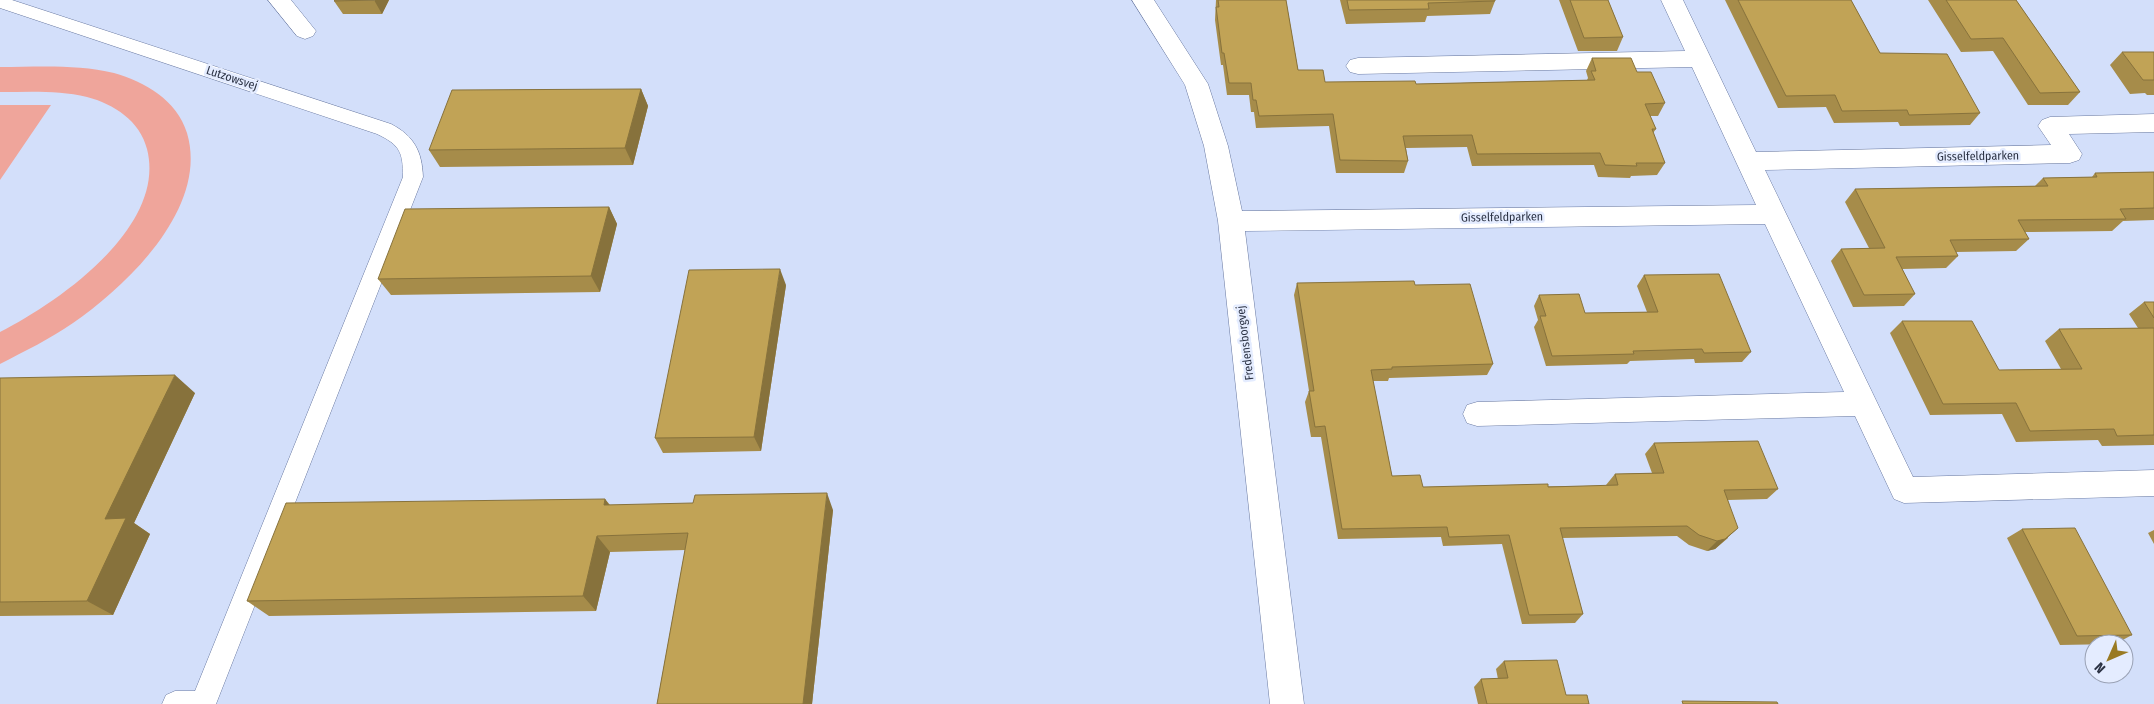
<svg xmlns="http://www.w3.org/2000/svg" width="2154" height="704" viewBox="0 0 2154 704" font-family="'Fira Sans Condensed',sans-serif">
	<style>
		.green { fill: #efa59b }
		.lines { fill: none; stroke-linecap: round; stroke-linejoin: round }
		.service-casing { stroke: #6979a1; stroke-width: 1 }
		.minor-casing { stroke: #6979a1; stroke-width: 1 }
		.service { fill: #fff; fill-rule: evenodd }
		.minor { fill: #fff; fill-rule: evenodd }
		.wall { fill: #a68c4a }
		.shaded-wall { fill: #87723c }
		.building { fill: #c1a356; stroke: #87723c }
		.labels { text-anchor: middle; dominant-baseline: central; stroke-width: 5; stroke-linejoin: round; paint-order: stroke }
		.street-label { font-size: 12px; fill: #2c3345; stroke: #e4ecff }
	</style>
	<rect width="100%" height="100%" fill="#d3dffa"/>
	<path class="green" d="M 0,67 C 37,67 77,64 114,73 C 145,82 177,100 187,133 C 209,207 128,285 73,323 C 50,339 25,351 0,364 L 0,332 C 59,302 167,227 147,149 C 140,121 114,104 87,97 C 59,90 29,92 0,92 Z
		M 0,105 L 51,105 L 0,180 Z"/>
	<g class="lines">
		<g class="service-casing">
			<path id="service" d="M 0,0 L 12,0 L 391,124 C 414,136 422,151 423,177 L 216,704 L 162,704 L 166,695 L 175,691 L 195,691 L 403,177 C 403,152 400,145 377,134 L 0,8 Z"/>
		</g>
		<g class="minor-casing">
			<path id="minor" d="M 268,0 L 291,0 L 316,31 L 313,36 L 305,39 L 297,36 Z
				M 1132,0 L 1154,0 L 1208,84 L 1228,146 L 1242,211 L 1756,205 L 1692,67 L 1358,74 L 1350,72 L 1346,66 L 1350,60 L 1358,58 L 1685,51 L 1661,0 L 1683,0 L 1756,152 L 2051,145 L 2038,126 L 2042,120 L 2050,117 L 2154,114 L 2154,132 L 2069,134 L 2082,154 L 2079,160 L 2070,163 L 1765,170 L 1913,477 L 2154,470 L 2154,496 L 1904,503 L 1894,499 L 1855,416 L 1477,426 L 1467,423 L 1463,414 L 1467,405 L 1477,402 L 1844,392 L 1765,224 L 1245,231 L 1304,704 L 1270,704 L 1218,221 L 1204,146 L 1185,85 Z"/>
		</g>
		<use href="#service" class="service"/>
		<use href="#minor" class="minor"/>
	</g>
	<path class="wall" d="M 389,0 L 382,14 L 343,14 L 334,1 Z
		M 1216,0 L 1286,0 L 1298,70 L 1325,82 L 1416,84 L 1587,80 L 1588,78 L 1586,71 L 1592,58 L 1637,72 L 1665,103 L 1658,116 L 1650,116 L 1656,129 L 1653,133 L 1665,163 L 1657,175 L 1631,176 L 1630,178 L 1598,177 L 1594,165 L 1472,166 L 1467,147 L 1406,148 L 1408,161 L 1404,173 L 1336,173 L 1329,126 L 1256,128 L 1254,112 L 1251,112 L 1249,95 L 1227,95 L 1223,65 L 1221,65 L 1215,20 Z
		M 1340,0 L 1495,0 L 1495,1 L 1490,14 L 1427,16 L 1425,22 L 1346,24 Z
		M 1559,0 L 1608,0 L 1623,37 L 1617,51 L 1578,51 Z
		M 1725,0 L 1851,0 L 1880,53 L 1980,113 L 1970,125 L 1900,126 L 1898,122 L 1834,123 L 1826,107 L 1778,108 Z
		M 1928,0 L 2016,0 L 2080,92 L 2068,105 L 2028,105 L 1993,51 L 1961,52 Z
		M 2122,52 L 2154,52 L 2154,95 L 2147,95 L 2145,93 L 2130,94 L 2110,65 Z
		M 641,89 L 648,106 L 633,165 L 440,167 L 429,150 Z
		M 2154,172 L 2154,220 L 2123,221 L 2112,231 L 2025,232 L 2029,239 L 2016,251 L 1956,252 L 1958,256 L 1946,268 L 1902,269 L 1915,294 L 1904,306 L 1853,307 L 1831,261 L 1841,249 L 1869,248 L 1845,202 L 1855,189 L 2035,186 L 2043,178 L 2092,177 L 2095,173 Z
		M 609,207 L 617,224 L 600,292 L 391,295 L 378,279 Z
		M 1644,275 L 1751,352 L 1742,362 L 1695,363 L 1694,359 L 1630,361 L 1627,364 L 1546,366 L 1534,327 L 1538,320 L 1534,306 L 1539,295 L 1585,313 L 1647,312 L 1637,286 Z
		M 1297,283 L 1415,285 L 1493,364 L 1487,375 L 1389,378 L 1388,381 L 1373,381 L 1392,476 L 1423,487 L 1607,486 L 1606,485 L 1615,474 L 1652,473 L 1645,454 L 1654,443 L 1778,489 L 1767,499 L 1728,500 L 1728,538 L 1715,549 L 1707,551 L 1689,545 L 1677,536 L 1562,538 L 1583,614 L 1575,623 L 1522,624 L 1502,544 L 1443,546 L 1441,537 L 1338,539 L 1321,437 L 1311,437 L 1305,402 L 1309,391 L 1294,295 Z
		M 786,285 L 761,451 L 663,453 L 655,438 Z
		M 2144,302 L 2154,302 L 2154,445 L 2102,446 L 2098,440 L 2016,442 L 2002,414 L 1930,415 L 1890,333 L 1902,321 L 1999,370 L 2061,369 L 2045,341 L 2059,329 L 2138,328 L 2129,314 Z
		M 0,378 L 195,393 L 134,523 L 150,534 L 113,615 L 0,616 Z
		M 605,499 L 610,505 L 833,510 L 812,704 L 657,704 L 685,550 L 610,552 L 596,611 L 269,616 L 247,601 Z
		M 2022,529 L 2132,635 L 2115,644 L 2060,645 L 2007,538 Z
		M 2154,530 L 2154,544 L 2148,533 Z
		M 1504,661 L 1566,695 L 1589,704 L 1478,704 L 1474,687 L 1481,679 L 1498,679 L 1496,669 Z"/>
	<path class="shaded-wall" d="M 374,0 L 389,0 L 382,14 Z
		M 641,89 L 648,106 L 633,165 L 625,148 Z
		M 609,207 L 617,224 L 600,292 L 591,276 Z
		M 780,269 L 786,285 L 761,451 L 754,437 Z
		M 175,375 L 195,393 L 134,523 L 150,534 L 113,615 L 87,601 L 105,519 Z
		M 827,493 L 833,510 L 812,704 L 803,704 Z
		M 605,499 L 617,516 L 604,505 Z
		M 1738,528 L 1715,549 L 1707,551 L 1717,541 Z
		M 597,536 L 610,552 L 596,611 L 583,596 Z"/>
	<path class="building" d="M 335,0 L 374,0 L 334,1 Z
		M 1218,0 L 1286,0 L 1298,70 L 1323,70 L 1325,82 L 1415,81 L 1416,84 L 1595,80 L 1591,71 L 1596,71 L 1592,58 L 1631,58 L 1637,72 L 1651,72 L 1665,103 L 1645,104 L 1656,129 L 1652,129 L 1665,163 L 1636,163 L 1637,166 L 1605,165 L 1600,153 L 1477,154 L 1472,135 L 1403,136 L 1408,161 L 1340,160 L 1333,114 L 1259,116 L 1256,100 L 1253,100 L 1251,83 L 1229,83 L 1224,53 L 1222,53 L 1216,7 L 1219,7 Z
		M 1347,0 L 1495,0 L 1495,1 L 1428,3 L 1429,9 L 1349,10 Z
		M 1570,0 L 1608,0 L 1623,37 L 1584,38 Z
		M 1738,0 L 1851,0 L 1880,53 L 1947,54 L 1980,113 L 1909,115 L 1907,110 L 1842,111 L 1835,95 L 1786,96 Z
		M 1946,0 L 2016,0 L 2080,92 L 2040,93 L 2003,38 L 1971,39 Z
		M 2122,52 L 2154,52 L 2154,80 L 2143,80 Z
		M 641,89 L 625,148 L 429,150 L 452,90 Z
		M 2154,172 L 2154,208 L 2120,209 L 2126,219 L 2018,220 L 2029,239 L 1950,240 L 1958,256 L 1896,257 L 1915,294 L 1864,295 L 1841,249 L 1885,248 L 1855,189 L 2048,186 L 2043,178 L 2097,177 L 2095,173 Z
		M 609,207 L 591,276 L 378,279 L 405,209 Z
		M 780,269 L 754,437 L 655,438 L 689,270 Z
		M 1719,274 L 1751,352 L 1704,353 L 1702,349 L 1633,351 L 1634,354 L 1552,356 L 1540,316 L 1546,316 L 1539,295 L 1579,294 L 1585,313 L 1658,312 L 1644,275 Z
		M 1414,281 L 1415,285 L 1470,284 L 1493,364 L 1392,367 L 1392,369 L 1371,370 L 1392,476 L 1420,475 L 1423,487 L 1548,484 L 1548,487 L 1618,485 L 1615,474 L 1664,473 L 1654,443 L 1758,441 L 1778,489 L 1724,490 L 1738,528 L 1725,539 L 1717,541 L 1699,535 L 1687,526 L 1560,528 L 1583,614 L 1529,615 L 1509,535 L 1449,537 L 1447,527 L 1342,529 L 1325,426 L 1315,427 L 1309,391 L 1314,391 L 1297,283 Z
		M 2144,302 L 2154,302 L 2154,318 Z
		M 1902,321 L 1972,321 L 1999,370 L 2082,369 L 2059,329 L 2154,328 L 2154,435 L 2117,436 L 2114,429 L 2030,431 L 2016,403 L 1943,404 Z
		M 175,375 L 105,519 L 126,518 L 87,601 L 0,602 L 0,378 Z
		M 827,493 L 803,704 L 657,704 L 688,533 L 597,536 L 583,596 L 247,601 L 286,503 L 605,499 L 604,505 L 693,503 L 695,495 Z
		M 2075,528 L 2132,635 L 2077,636 L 2022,529 Z
		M 1557,660 L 1566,695 L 1587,695 L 1589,704 L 1487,704 L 1481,679 L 1508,678 L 1504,661 Z
		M 1682,701 L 1777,702 L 1778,704 L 1683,704 Z"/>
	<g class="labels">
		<g class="street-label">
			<text transform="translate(232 78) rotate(18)">Lutzowsvej</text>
			<text transform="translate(1978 156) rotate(-1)">Gisselfeldparken</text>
			<text transform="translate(1502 217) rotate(-1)">Gisselfeldparken</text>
			<text transform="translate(1245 343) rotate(-97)">Fredensborgvej</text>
		</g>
	</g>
	<g transform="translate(2109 659) rotate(225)"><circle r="24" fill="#e4ecff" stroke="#9aa2b5"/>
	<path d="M0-4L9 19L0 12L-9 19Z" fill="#997a23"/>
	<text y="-8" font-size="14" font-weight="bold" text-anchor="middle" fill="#2c3345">N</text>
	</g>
</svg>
